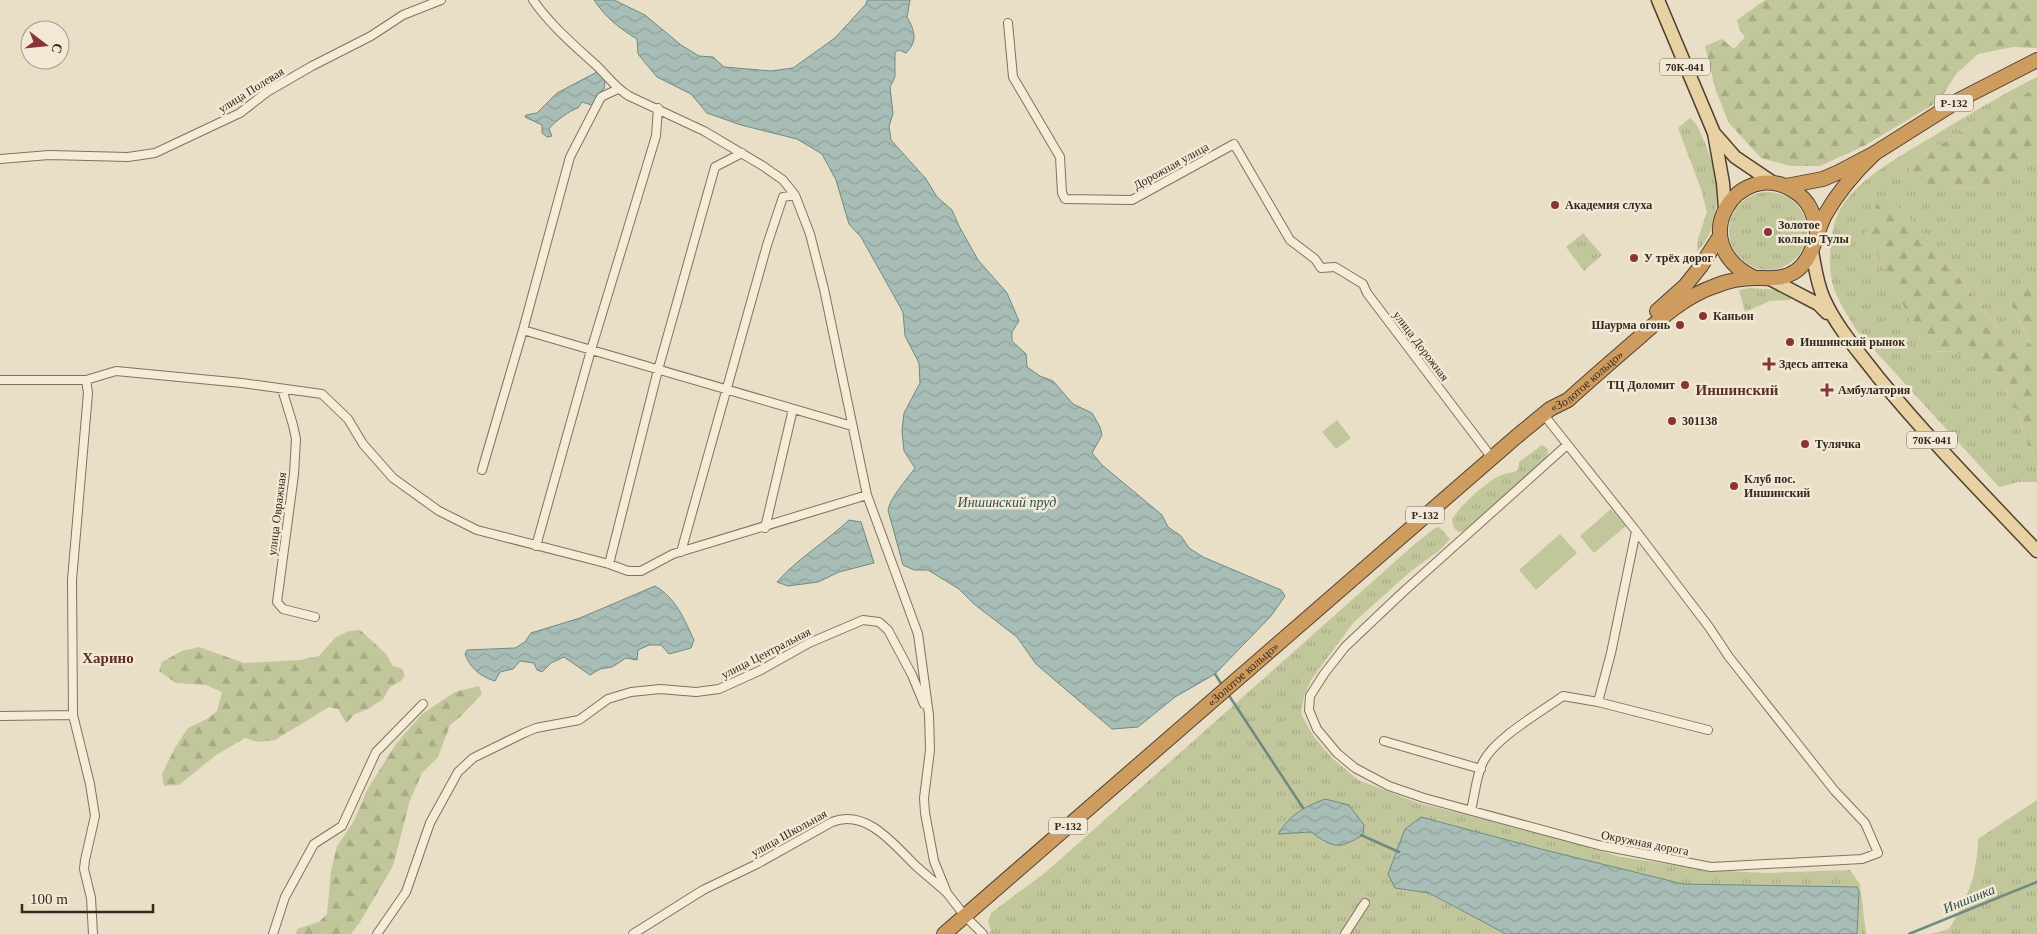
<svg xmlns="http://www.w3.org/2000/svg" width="2037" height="934" viewBox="0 0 2037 934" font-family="Georgia,serif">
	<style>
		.grass { fill: url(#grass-tufts); fill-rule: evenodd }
		.forest { fill: url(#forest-firs) }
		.park { fill: #c2c69b }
		.water { fill: url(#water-waves); stroke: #6f8a83 }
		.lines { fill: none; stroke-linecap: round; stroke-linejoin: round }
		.stream { stroke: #6f8a83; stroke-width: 2.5 }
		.street-casing { stroke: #82715e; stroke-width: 10 }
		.primary-casing { stroke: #514031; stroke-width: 15 }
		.highway-casing { stroke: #514031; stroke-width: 16 }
		.street { stroke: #f5ecd8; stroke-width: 8 }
		.primary { stroke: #e8d1a2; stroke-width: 12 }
		.highway { stroke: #cf9c60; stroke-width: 14 }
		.poi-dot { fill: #8b3436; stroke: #f1e9d5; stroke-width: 2 }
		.labels { text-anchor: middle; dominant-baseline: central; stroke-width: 5; stroke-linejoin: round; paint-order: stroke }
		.shield { fill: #f1e9d5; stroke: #6d6356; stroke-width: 1 }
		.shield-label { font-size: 11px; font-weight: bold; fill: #342920 }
		.street-label { font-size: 12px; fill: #342920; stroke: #f1e9d5 }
		.poi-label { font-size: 12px; font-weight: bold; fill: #342920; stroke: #f1e9d5; text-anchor: start }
		.water-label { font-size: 14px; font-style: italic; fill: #315250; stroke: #f1e9d5 }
		.quarter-label { font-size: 15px; font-weight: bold; fill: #5c2f24; stroke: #f1e9d5 }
	</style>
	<defs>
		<pattern id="grass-tufts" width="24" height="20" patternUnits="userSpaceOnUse" patternTransform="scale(1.25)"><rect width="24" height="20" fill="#c2c69b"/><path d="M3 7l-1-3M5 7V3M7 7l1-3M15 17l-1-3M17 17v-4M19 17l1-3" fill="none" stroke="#a7aa85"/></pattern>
		<pattern id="forest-firs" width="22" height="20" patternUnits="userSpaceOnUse" patternTransform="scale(1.25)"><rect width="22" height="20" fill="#c2c69b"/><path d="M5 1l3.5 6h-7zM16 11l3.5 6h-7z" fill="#a7aa85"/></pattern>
		<pattern id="water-waves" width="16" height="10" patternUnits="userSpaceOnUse" patternTransform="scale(1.25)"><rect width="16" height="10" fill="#a7bdb6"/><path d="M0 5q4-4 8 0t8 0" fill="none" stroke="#90a29c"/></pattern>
	</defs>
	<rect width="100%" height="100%" fill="#e9dec6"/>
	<path class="grass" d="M 2037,77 L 2037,87 L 1908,164 L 1938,189 L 1982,188 L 2037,160 L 2037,292 L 2022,284 L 2009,300 L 2030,344 L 2018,351 C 1974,302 1940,247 1893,202 L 1866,232 L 1927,352 L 1953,351 L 1999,374 L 2013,402 L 2037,468 L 2037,482 L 2018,482 L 1999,487 L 1857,331 C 1847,314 1834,296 1831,276 C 1828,257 1831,222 1842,206 C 1860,178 1903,154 1932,137 C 1966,116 2001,95 2037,77 Z
		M 1690,118 C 1697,123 1701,133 1704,141 C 1719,174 1725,223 1697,252 L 1698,239 L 1707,212 L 1701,189 L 1678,128 Z
		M1729 231a39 39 0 1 1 78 0a39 39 0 1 1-78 0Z
		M 1583,233 L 1602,255 L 1584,271 L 1566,247 Z
		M 1750,288 L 1781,290 L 1793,297 L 1789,300 L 1770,301 L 1745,312 L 1739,290 Z
		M 1542,445 L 1548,449 L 1547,457 L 1466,530 L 1460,532 C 1455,531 1452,525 1452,519 C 1461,505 1484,484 1499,476 C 1505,473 1513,473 1518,470 L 1519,462 Z
		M 1439,527 L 1450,539 L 1440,550 L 1411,571 L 1353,623 L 1311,680 L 1304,696 L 1301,714 L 1314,737 L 1332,758 L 1358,780 L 1418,803 L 1537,832 L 1621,857 L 1708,870 L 1767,873 L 1850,870 L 1860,884 L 1866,934 L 1857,934 L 1859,892 L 1857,887 L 1683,884 L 1541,849 L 1421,817 L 1405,829 L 1397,851 L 1395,888 L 1428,893 L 1506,934 L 988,934 L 991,930 L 988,922 L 991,913 L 1046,872 L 1416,543 L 1435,528 ZM 1325,799 L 1326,843 L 1311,832 L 1278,834 C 1291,813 1303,808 1325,799 Z
		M 2037,800 L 2037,934 L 1931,934 L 1949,929 C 1968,897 1977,877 1978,839 Z"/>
	<path class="forest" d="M 1765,0 L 2037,0 L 2037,48 L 2013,47 L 1978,54 L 1956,74 L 1939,101 L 1864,146 L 1820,166 L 1790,166 L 1761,158 L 1729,123 L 1716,91 L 1705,46 L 1722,39 L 1734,49 L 1745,37 L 1740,30 L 1737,20 Z
		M 2037,87 L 2037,160 L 1982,188 L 1938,189 L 1914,185 L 1908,164 Z
		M 1893,202 C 1941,247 1974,303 2018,351 L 2030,343 L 2009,300 L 2022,284 L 2037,292 L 2037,468 L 2013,402 L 1999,374 L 1953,351 L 1927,352 L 1866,232 L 1877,203 Z
		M 360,630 L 386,654 L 393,666 L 401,668 L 405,675 L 401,681 L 390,687 L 383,699 L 368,709 L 355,714 L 346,723 L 338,709 L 329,707 L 275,740 L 258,742 L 245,738 L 216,755 L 179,785 L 164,786 L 162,774 L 176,746 L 188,728 L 207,719 L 217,711 L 222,692 L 206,685 L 176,683 L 159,671 L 162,662 L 182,651 L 199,647 L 244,663 L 300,660 L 319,656 L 336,637 L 349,631 Z
		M 479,686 L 482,694 L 460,717 L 450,725 L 438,757 L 422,773 L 410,800 L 393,866 L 360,922 L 351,934 L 296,934 L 297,929 L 319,922 L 327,914 L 331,871 L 337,846 L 354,821 L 367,790 L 396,744 L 422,714 L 455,692 Z"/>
	<path class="park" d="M 1337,420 L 1351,438 L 1336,449 L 1322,432 Z
		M 1611,509 L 1626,526 L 1594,553 L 1580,536 Z
		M 1560,534 L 1577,553 L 1536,590 L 1519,570 Z"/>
	<path class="water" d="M 594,0 L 614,0 L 645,15 L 681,45 L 699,56 L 713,57 L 724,67 L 771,71 L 793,68 L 835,38 L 866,4 L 867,0 L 910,0 L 907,17 C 915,31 918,41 906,53 L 899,50 L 895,52 L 895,77 L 890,87 L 893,114 L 889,126 L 891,140 L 926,179 L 937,197 L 952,210 L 959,226 L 978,260 L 1007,293 L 1019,321 L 1012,332 L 1012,341 L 1026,354 L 1027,367 L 1040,376 L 1053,381 L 1073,404 L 1092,413 L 1100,427 L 1102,435 L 1092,453 L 1102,465 L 1162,515 L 1168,527 L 1181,536 L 1189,548 L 1203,557 L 1281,590 L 1285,596 L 1271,616 L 1215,674 L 1175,697 L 1138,727 L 1112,729 L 1036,664 L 1017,637 L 974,604 L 959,589 L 928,570 L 914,570 L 903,565 L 888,510 C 890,498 907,479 915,468 L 904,451 L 902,431 L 904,413 L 920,383 L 919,363 L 905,336 L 903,312 L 861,237 L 849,224 L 836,180 L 822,154 L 797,139 L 741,125 L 707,113 L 691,94 L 657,77 L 638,54 L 637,39 C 619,28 606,18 594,0 Z
		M 597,72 L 605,80 L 604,89 L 600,92 L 601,96 L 592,105 L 582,102 L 578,108 C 570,110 554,122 549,129 L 552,136 L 547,137 L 542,133 L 542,125 L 525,117 L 526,115 L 537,113 L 557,93 Z
		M 849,520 L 861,522 L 874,563 L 839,572 L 818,582 L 788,586 L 777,582 C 798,558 826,542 849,520 Z
		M 655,586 C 676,598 684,619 694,640 L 691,648 L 669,654 L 661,645 L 649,645 L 638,650 L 637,660 L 626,658 L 612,667 L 600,669 L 590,675 L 564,657 L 551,663 L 542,672 L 537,670 L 534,663 L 520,661 L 513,669 L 500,672 L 495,681 C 481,677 470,668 465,654 L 467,650 L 515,648 L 525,642 L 531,633 L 580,618 Z
		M 1325,799 L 1349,805 L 1364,825 L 1363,835 C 1339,849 1334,849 1311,832 L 1278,834 C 1291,814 1302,808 1325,799 Z
		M 1421,817 L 1541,849 L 1683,884 L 1857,887 L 1859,892 L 1857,934 L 1506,934 L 1429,893 L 1395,888 L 1388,874 L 1405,829 Z"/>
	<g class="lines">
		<path class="stream" d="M 1215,674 L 1222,685
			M 1228,694 L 1303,808
			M 1361,835 L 1399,852
			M 1909,934 L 2037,882"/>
		<g class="street-casing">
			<path id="street" d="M 533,0 C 551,26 575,46 598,67 C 608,77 616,88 629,96 L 704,131 L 763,166 L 783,180 L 795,195 L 810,234 L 824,289 L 867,495 L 918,634 L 929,715 L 930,750 L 924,798 L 925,813 L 934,861 L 947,893 L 965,916 L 983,934
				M 1008,23 L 1013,77 L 1060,157 L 1062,193 L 1065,199 L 1132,200 L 1234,144 L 1290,240 L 1315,259 L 1321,268 L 1335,267 L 1363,284 L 1367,293 L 1492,458
				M 0,159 L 49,155 L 128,157 L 155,153 L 240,113 L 267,92 L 312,66 L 371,36 L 403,15 L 441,0
				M 523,330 L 852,426
				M 0,380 L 86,380 L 116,371 L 242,383 L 322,394 L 348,419 L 363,444 L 393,478 L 439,511 L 477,530 L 609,564 L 628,571 L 641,571 L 673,554 L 867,495
				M 86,380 L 88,393 L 72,580 L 73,715 L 90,784 L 95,816 L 85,860 L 84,869 L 91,898 L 93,934
				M 282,389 L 293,425 L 296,439 L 294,474 L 277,602 L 283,609 L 315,617
				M 1544,415 L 1636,531 L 1709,627 L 1729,657 L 1834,790 L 1865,823 L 1878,853 L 1862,859 L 1711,867 L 1598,845 L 1424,798 L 1389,786 L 1355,768 L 1337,753 L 1317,729 L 1309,710 L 1310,696 L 1324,674 L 1345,647 L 1402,593 L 1567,445
				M 482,470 L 523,330 L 570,157 L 601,97 L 618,89
				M 765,528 L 793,409
				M 1636,531 L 1611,653 L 1598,702 L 1708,730
				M 536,546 L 591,350 L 656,136 L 658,108
				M 681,552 L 767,245 L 783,197 L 795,195
				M 609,564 L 658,370 L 715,167 L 742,153
				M 0,716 L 73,715
				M 1384,741 L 1481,769
				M 1471,810 C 1475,795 1476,776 1483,762 C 1495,738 1541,712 1563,696 L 1598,702
				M 273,934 L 285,897 L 314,844 L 342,826 L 376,752 L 423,704
				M 377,934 L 406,892 L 430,823 L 458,772 L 473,758 L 524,733 L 536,728 L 579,720 L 608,699 L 631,692 L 660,689 L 696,692 L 719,689 L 761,670 L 809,643 L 863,620 L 879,622 L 888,630 L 912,675 L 924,704
				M 633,934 L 703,890 L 757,864 L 832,822 C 867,808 895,846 916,866 C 926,875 936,883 946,892
				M 1345,934 L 1365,903"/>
		</g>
		<g class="primary-casing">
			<path id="primary" d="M 1658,0 L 1714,133 L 1723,183 L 1725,208
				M 1714,133 L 1735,157 L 1772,182
				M 1812,251 C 1815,267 1817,284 1824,299 C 1837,328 1859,352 1878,377 C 1928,438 1983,494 2037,551
				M 1772,280 L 1818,304 L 1827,313"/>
		</g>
		<g class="highway-casing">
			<g id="highway">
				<path d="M 1786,186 L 1823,179 L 1839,172 L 1875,153 L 1959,100 L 2037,60"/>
				<path d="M 1755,278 C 1681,244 1739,155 1794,191 C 1810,201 1814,214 1817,232"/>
				<path d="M 1657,311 L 1685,286 L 1701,266 L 1720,236"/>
				<path id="s1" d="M 944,934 L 1516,437 L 1550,409 L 1568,400 C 1590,380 1612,361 1634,342 C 1658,321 1683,297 1715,286 C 1727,281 1743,278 1756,278 C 1770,278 1783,280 1796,271 C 1814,258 1815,234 1825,215 C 1838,192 1856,171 1875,153"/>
			</g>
		</g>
		<use href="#street" class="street"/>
		<use href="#primary" class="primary"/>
		<use href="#highway" class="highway"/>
	</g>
	<g class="poi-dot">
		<circle cx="1555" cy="205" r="5"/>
		<circle cx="1768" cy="232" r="5"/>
		<circle cx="1634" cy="258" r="5"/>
		<circle cx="1703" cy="316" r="5"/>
		<circle cx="1680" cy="325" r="5"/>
		<circle cx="1790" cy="342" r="5"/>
		<path d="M1766.5 356.5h5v5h5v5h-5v5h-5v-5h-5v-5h5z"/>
		<circle cx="1685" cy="385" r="5"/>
		<path d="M1824.5 382.5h5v5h5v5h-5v5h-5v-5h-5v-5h5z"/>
		<circle cx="1672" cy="421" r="5"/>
		<circle cx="1805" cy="444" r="5"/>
		<circle cx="1734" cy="486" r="5"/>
	</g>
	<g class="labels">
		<g class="shield">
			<rect x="1660" y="58.5" width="50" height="17" rx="4"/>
			<rect x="1935" y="94.5" width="38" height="17" rx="4"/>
			<rect x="1907" y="431.5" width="50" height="17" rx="4"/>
			<rect x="1406" y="506.5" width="38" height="17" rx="4"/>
			<rect x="1049" y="817.5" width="38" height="17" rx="4"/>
		</g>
		<g class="shield-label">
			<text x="1685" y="67">70К-041</text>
			<text x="1954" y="103">Р-132</text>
			<text x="1932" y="440">70К-041</text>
			<text x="1425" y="515">Р-132</text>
			<text x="1068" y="826">Р-132</text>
		</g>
		<g class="street-label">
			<text transform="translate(251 90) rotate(-32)">улица Полевая</text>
			<text transform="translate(1171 166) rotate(-29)">Дорожная улица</text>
			<text transform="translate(1421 346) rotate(53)">улица Дорожная</text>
			<text stroke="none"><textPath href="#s1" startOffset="848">«Золотое кольцо»</textPath></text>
			<text transform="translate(277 514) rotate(-83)">улица Овражная</text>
			<text transform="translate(766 653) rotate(-27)">улица Центральная</text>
			<text stroke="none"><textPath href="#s1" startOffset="396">«Золотое кольцо»</textPath></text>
			<text transform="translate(789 833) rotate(-29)">улица Школьная</text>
			<text transform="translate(1645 843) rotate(11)">Окружная дорога</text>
		</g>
		<g class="poi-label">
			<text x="1565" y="205">Академия слуха</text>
			<text x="1778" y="225">Золотое<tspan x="1778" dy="14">кольцо Тулы</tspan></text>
			<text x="1644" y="258">У трёх дорог</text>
			<text x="1713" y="316">Каньон</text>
			<text x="1670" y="325" text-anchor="end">Шаурма огонь</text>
			<text x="1800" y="342">Иншинский рынок</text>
			<text x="1779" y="364">Здесь аптека</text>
			<text x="1675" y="385" text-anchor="end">ТЦ Доломит</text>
			<text x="1838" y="390">Амбулатория</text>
			<text x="1682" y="421">301138</text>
			<text x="1815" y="444">Тулячка</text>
			<text x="1744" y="479">Клуб пос.<tspan x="1744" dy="14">Иншинский</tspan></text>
		</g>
		<g class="water-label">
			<text x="1007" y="502">Иншинский пруд</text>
			<text transform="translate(1969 899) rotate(-22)">Иншинка</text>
		</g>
		<g class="quarter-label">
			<text x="1737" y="390">Иншинский</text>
			<text x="108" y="658">Харино</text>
		</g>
	</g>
	<g transform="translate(45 45) rotate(106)"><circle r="24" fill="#f1e9d5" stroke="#a59c8d"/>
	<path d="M0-4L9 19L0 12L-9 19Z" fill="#8b3436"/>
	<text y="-8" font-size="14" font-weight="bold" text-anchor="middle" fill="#342920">С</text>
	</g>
	<path d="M22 904v8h131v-8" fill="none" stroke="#342920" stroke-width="2.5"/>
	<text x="30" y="904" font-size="15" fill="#342920" stroke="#f1e9d5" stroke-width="4" paint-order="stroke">100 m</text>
</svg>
